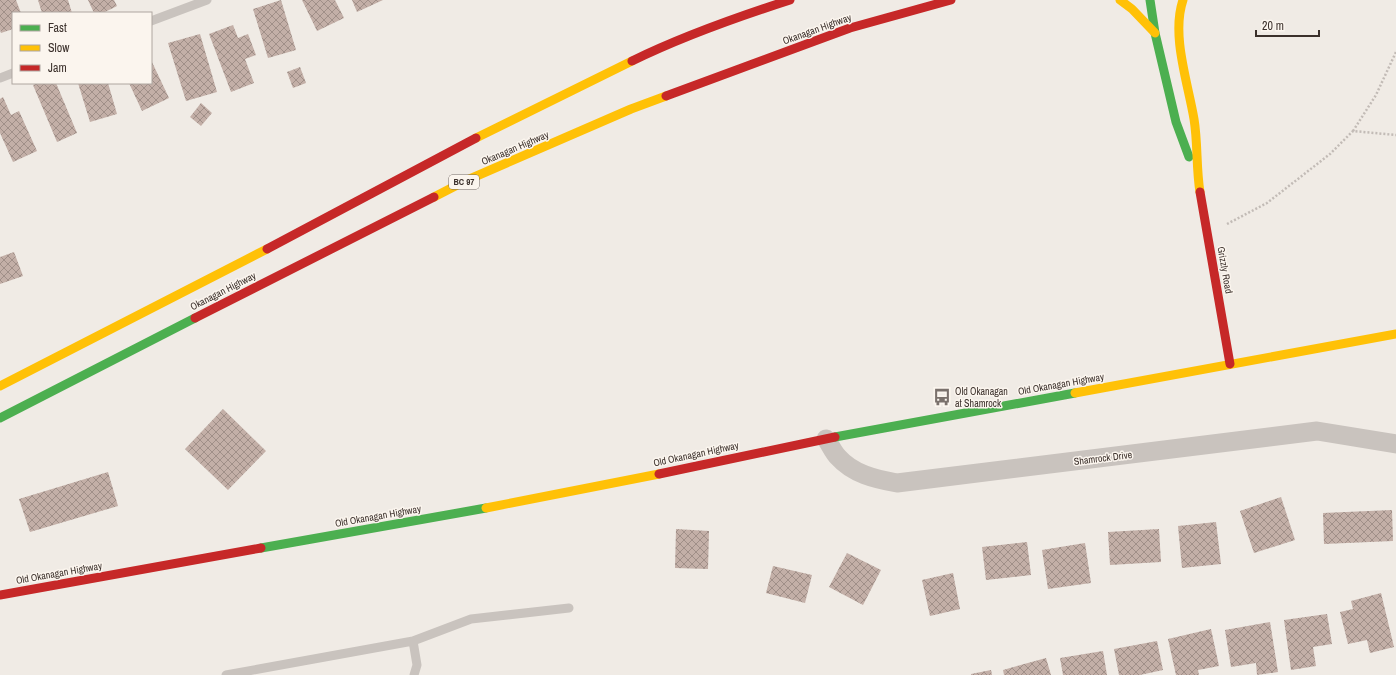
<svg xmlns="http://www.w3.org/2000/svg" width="1396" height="675" viewBox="0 0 1396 675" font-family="'Archivo Narrow',sans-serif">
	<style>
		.building { fill: url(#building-cross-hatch) }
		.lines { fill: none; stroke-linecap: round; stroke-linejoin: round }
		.path { stroke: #c2bbb6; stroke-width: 2.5; stroke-dasharray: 2 2; stroke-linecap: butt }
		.lane { stroke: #c9c3be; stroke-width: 9 }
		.street { stroke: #c9c3be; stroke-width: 19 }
		.fast { stroke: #4caf50; stroke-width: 9 }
		.slow { stroke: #ffc107; stroke-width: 9 }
		.jam { stroke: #c62828; stroke-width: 9 }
		.labels { text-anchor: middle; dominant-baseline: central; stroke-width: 3; stroke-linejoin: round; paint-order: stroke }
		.shield { fill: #fbf5ee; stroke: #756b66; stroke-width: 1 }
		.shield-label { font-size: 9px; font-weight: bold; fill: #3b302b }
		.street-label { font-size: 10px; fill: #3b302b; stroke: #fbf5ee }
		.poi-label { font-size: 10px; fill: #3b302b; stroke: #fbf5ee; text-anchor: start }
	</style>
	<defs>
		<pattern id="building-cross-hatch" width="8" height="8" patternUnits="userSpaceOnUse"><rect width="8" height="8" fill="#c3afa7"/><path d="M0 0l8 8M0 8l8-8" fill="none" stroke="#a08f88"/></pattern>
	</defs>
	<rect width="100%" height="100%" fill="#f0ebe5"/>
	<path class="building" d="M 0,0 L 16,0 L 21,13 L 13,13 L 13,29 L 1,33 L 0,30 Z
		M 38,0 L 68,0 L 72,13 L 42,13 Z
		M 88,0 L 114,0 L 117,6 L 103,13 L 94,13 Z
		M 281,0 L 296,50 L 268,58 L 253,9 Z
		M 302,0 L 335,0 L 344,18 L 317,31 Z
		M 352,0 L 383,0 L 357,12 Z
		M 233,25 L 238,38 L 248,34 L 256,55 L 245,59 L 254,83 L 231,92 L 209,34 Z
		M 200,34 L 217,92 L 186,101 L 168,43 Z
		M 151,60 L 169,98 L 142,111 L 129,83 L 151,83 Z
		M 300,67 L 306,83 L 293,88 L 287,72 Z
		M 37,83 L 56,83 L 77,133 L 57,142 L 33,85 Z
		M 78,83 L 108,83 L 117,114 L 90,122 Z
		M 3,97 L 11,115 L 19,111 L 37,151 L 13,162 L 0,133 L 0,99 Z
		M 201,103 L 212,113 L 201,126 L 190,117 Z
		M 14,252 L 23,276 L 0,284 L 0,257 Z
		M 223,409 L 266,451 L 228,490 L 185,449 Z
		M 108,472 L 118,506 L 30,532 L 19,499 Z
		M 1281,497 L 1295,540 L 1254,553 L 1240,511 Z
		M 1392,510 L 1393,541 L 1324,544 L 1323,513 Z
		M 1216,522 L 1221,564 L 1182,568 L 1178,526 Z
		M 676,529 L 709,531 L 708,569 L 675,568 Z
		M 1159,529 L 1161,562 L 1110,565 L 1108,532 Z
		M 1027,542 L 1031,575 L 986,580 L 982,547 Z
		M 1085,543 L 1091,583 L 1048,589 L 1042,550 Z
		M 847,553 L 881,570 L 863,605 L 829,587 Z
		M 773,566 L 812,575 L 805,603 L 766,593 Z
		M 953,573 L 960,609 L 930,616 L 922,580 Z
		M 1381,593 L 1394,647 L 1370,653 L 1367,640 L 1348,644 L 1340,612 L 1353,609 L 1351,601 Z
		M 1327,614 L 1332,644 L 1313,647 L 1316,666 L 1291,670 L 1284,620 Z
		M 1270,622 L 1278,672 L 1257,675 L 1256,663 L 1231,667 L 1225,630 Z
		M 1211,629 L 1219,666 L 1198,670 L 1199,675 L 1176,675 L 1168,639 Z
		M 1157,641 L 1163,670 L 1140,675 L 1119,675 L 1114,649 Z
		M 1103,651 L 1107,675 L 1063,675 L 1060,658 Z
		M 1046,658 L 1051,675 L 1004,675 L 1003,670 Z
		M 991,670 L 992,675 L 971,675 L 971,674 Z"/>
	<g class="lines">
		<path class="path" d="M 1353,131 L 1376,95 L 1396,52
			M 1227,224 L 1267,203 L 1330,154 L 1353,131 L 1396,135"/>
		<path class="lane" d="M 151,21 L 207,0
			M 0,78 L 13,73
			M 413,641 L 471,619 L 569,608
			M 226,675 L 413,641 L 417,665 L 414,675"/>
		<path class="street" d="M 826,439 C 830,444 833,452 838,457 C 853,474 875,479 897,483 L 1317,431 L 1396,444"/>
		<path class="fast" d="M 1150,0 L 1155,33
			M 1155,33 L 1176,122 L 1189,157
			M 0,418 L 195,318
			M 835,437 L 1075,393
			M 261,548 L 486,508"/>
		<path class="slow" d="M 1120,0 L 1132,9 L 1155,33
			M 1183,0 C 1171,35 1188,83 1194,119 C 1198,143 1196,168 1200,192
			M 476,138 L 632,61
			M 434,197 L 465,181 L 631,109 L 666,96
			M 0,386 L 267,249
			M 1075,393 L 1396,334
			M 486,508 L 659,474"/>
		<path class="jam" d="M 632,61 C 683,36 737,17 790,0
			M 666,96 L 850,28 L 951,0
			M 1200,192 L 1230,364
			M 267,249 L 476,138
			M 195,318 L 434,197
			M 659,474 L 835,437
			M 0,595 L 261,548"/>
	</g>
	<defs>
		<g id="bus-bare" transform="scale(1.38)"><path d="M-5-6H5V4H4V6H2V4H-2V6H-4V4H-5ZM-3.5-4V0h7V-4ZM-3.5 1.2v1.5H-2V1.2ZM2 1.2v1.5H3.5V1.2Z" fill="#7a716c" stroke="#fbf5ee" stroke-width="2.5" paint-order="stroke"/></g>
	</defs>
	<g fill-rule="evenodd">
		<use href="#bus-bare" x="942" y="397"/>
	</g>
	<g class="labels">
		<rect class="shield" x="449" y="175" width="30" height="14" rx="3"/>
		<g class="shield-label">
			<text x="464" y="182">BC 97</text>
		</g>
		<g class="street-label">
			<text transform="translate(817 29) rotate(-20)">Okanagan Highway</text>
			<text transform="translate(515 148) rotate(-23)">Okanagan Highway</text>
			<text transform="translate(1225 270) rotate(80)">Grizzly Road</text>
			<text transform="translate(223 291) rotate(-27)">Okanagan Highway</text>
			<text transform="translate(1061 384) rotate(-10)">Old Okanagan Highway</text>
			<text transform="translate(696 454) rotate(-12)">Old Okanagan Highway</text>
			<text transform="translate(1103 458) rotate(-7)">Shamrock Drive</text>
			<text transform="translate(378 516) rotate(-10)">Old Okanagan Highway</text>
			<text transform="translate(59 573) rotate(-10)">Old Okanagan Highway</text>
		</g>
		<g class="poi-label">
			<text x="955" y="391">Old Okanagan<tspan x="955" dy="12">at Shamrock</tspan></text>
		</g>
	</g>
	<rect x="12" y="12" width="140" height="72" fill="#fbf5ee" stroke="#aea6a0"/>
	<rect x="20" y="25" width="20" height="6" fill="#4caf50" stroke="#aea6a0"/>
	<text x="48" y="32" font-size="12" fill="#3b302b">Fast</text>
	<rect x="20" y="45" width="20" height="6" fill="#ffc107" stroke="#aea6a0"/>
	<text x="48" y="52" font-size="12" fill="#3b302b">Slow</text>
	<rect x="20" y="65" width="20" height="6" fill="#c62828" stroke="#aea6a0"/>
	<text x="48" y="72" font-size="12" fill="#3b302b">Jam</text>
	<path d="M1256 30v6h63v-6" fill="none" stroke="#3b302b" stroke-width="2"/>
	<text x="1262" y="30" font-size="12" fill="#3b302b" stroke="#fbf5ee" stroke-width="3" paint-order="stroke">20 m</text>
</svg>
